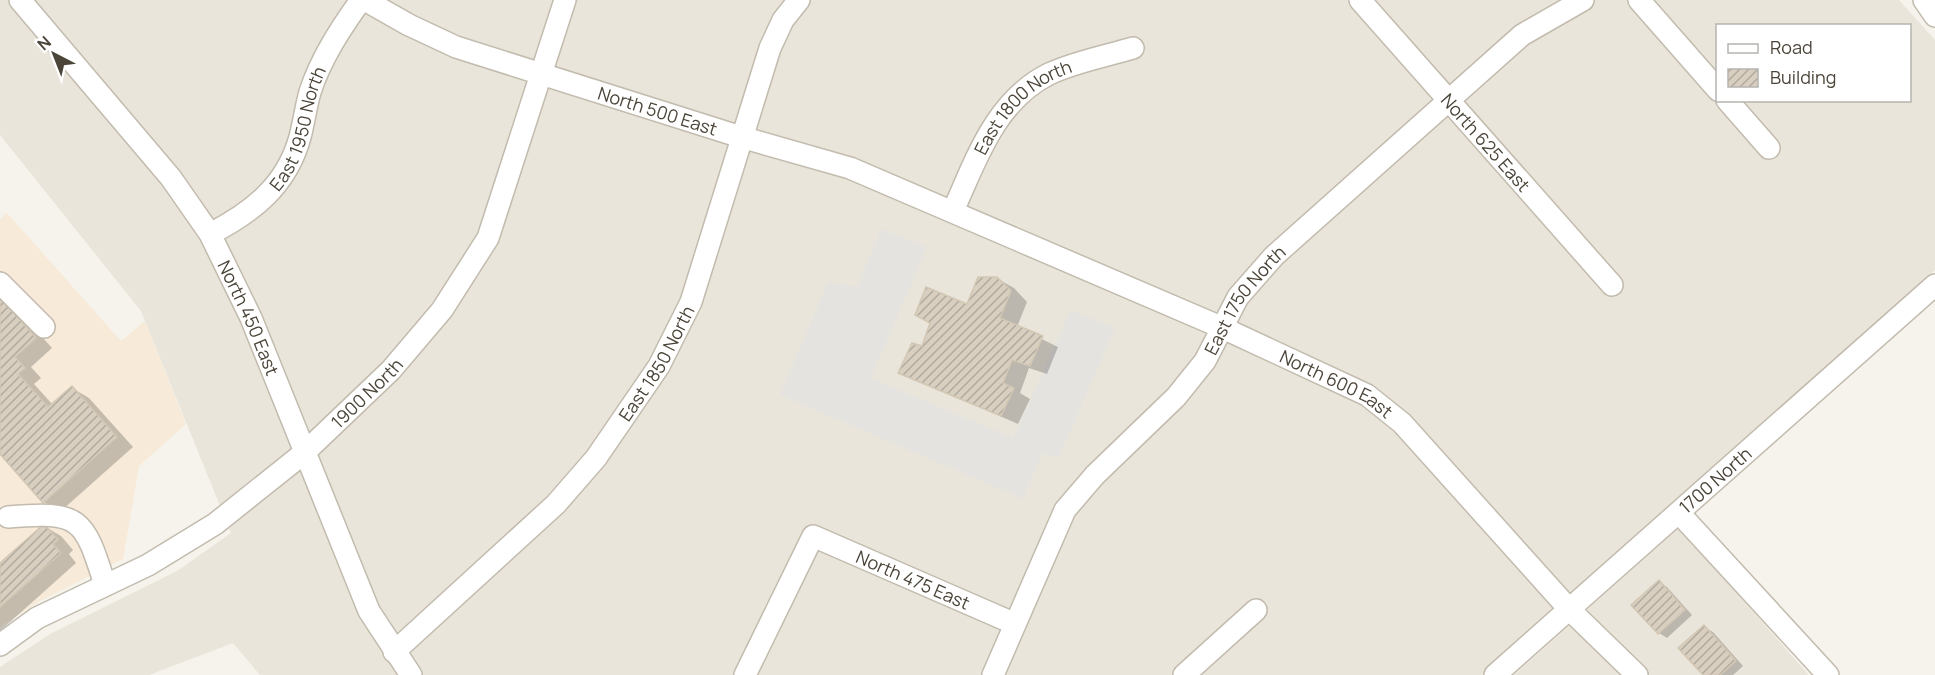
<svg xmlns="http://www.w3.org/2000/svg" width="1935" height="675" viewBox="0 0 1935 675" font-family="Manrope,sans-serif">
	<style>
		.residential { fill: #eae5da; fill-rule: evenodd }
		.commercial { fill: #f7ead8 }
		.parking { fill: #e5e3e0 }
		.shadow { fill: #0003 }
		.building { fill: url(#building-hatch); stroke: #d3c7b4; stroke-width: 1.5 }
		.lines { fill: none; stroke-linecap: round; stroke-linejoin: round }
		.minor-casing { stroke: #c2bbae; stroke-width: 24 }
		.minor { stroke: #fff; stroke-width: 21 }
		.labels { text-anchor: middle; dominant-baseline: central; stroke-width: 5; stroke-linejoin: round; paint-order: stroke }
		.street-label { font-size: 18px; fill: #4b4439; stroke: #fff }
	</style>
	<defs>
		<pattern id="building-hatch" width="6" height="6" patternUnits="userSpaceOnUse" patternTransform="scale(1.5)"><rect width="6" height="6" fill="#d8cfc1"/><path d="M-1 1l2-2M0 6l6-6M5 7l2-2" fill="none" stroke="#b1aa9e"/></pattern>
	</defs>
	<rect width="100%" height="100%" fill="#f6f3ec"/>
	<path class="residential" d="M 0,0 L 1899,0 L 1935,40 L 1935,270 L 1482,675 L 260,675 L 233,643 L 149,675 L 0,675 L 0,667 L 50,634 L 177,571 L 231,533 L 141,311 L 0,135 ZM 1718,26 L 1910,26 L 1910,100 L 1718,100 Z
		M 1679,528 L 1809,675 L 1514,675 Z"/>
	<path class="commercial" d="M 7,213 L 121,341 L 145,321 L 186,424 L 139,466 L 123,559 L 40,601 L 0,627 L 0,219 Z"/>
	<path class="parking" d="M 881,229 L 927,247 L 871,378 L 1013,438 L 1071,310 L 1115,328 L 1059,457 L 1042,454 L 1023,499 L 780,395 L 828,282 L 857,287 Z"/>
	<path class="shadow" d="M 996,278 L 1014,288 L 1027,302 L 1017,327 L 1058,347 L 1047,374 L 1029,368 L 1020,393 L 1030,399 L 1018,424 L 900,372 Z
		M 0,290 L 52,348 L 31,367 L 41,378 L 34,384 L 53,405 L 72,388 L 89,398 L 133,447 L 61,511 L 44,502 L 0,452 Z
		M 44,526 L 61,536 L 73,550 L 69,554 L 76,563 L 0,631 L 0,565 Z
		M 1659,582 L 1667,587 L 1692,615 L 1667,638 L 1659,633 Z
		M 1704,627 L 1713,632 L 1743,666 L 1733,675 L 1705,675 Z"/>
	<path class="building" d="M 978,277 L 997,277 L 1011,291 L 1000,318 L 1043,336 L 1030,366 L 1012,360 L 1003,383 L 1014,388 L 1001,416 L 898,373 L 912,343 L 922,346 L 930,323 L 915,315 L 926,287 L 967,304 Z
		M 0,297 L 36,338 L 15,357 L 25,368 L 18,374 L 48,407 L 72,386 L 117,437 L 43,503 L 0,454 Z
		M 44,524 L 58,540 L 53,544 L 61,553 L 0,607 L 0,563 Z
		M 1659,580 L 1685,610 L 1658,634 L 1631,605 Z
		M 1704,625 L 1736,661 L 1720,675 L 1703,675 L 1678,648 Z"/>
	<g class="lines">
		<g class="minor-casing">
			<g id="minor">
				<path id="s1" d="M 20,0 L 171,178 L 210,234 L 251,318 L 369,611 L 411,675"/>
				<path id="s2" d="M 365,0 L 409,25 L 456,47 L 741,137 L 850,168 L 1223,328 L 1367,395 L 1402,423 L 1569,609 L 1637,675"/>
				<path id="s3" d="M 1360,0 L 1612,285"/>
				<path d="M 1639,0 L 1718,90"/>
				<path d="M 1924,0 L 1935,16"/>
				<path d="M 1727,100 L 1769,148"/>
				<path id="s4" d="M 953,211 C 976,160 995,101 1049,74 C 1074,62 1106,56 1133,48"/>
				<path id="s5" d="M 210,234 C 253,212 287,185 300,137 C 304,122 306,106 310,92 C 321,58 341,28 361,0"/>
				<path d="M 0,283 L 44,327"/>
				<path d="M 1679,513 L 1828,675"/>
				<path d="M 8,517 C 80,511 84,517 105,585"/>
				<path id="s6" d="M 0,645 L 37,618 L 148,565 L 215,524 L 304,453 L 391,370 L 442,310 L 488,238 L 565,0"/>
				<path id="s7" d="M 394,652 L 556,504 L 596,458 L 659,366 L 691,302 L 770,48 L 783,20 L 799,0"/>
				<path id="s8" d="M 745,675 L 813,536 L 1013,623"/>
				<path id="s9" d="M 993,675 L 1065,510 L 1095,475 L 1176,397 L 1205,361 L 1238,297 L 1274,256 L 1522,35 L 1583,0"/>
				<path d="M 1184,675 L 1256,610"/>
				<path id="s10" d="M 1495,675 L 1935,285"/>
			</g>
		</g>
		<use href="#minor" class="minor"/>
	</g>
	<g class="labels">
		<g class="street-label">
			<text stroke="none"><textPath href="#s2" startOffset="314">North 500 East</textPath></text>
			<text stroke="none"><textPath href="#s4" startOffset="129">East 1800 North</textPath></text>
			<text stroke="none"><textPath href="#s5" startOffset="144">East 1950 North</textPath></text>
			<text stroke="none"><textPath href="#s3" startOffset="190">North 625 East</textPath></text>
			<text stroke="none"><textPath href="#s9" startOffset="458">East 1750 North</textPath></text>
			<text stroke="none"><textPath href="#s1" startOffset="394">North 450 East</textPath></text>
			<text stroke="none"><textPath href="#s7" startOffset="393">East 1850 North</textPath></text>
			<text stroke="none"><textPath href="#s2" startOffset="1047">North 600 East</textPath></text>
			<text stroke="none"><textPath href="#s6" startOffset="448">1900 North</textPath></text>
			<text stroke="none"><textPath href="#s10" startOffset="294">1700 North</textPath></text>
			<text stroke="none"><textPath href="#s8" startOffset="264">North 475 East</textPath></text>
		</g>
	</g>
	<rect x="1716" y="24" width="195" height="78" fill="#ffffff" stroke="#b7b4b0" stroke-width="1.5"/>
	<rect x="1728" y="44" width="30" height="9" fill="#ffffff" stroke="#b7b4b0" stroke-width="1.5"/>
	<text x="1770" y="54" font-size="18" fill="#4b4439">Road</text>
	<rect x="1728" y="69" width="30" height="18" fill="url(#building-hatch)" stroke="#b7b4b0" stroke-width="1.5"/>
	<text x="1770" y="84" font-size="18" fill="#4b4439">Building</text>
	<g transform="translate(54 54) rotate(318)" stroke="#ffffff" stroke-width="4.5" paint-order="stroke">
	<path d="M0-4.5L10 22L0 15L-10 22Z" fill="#4b4439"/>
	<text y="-9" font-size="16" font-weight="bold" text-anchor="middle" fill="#4b4439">N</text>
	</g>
</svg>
